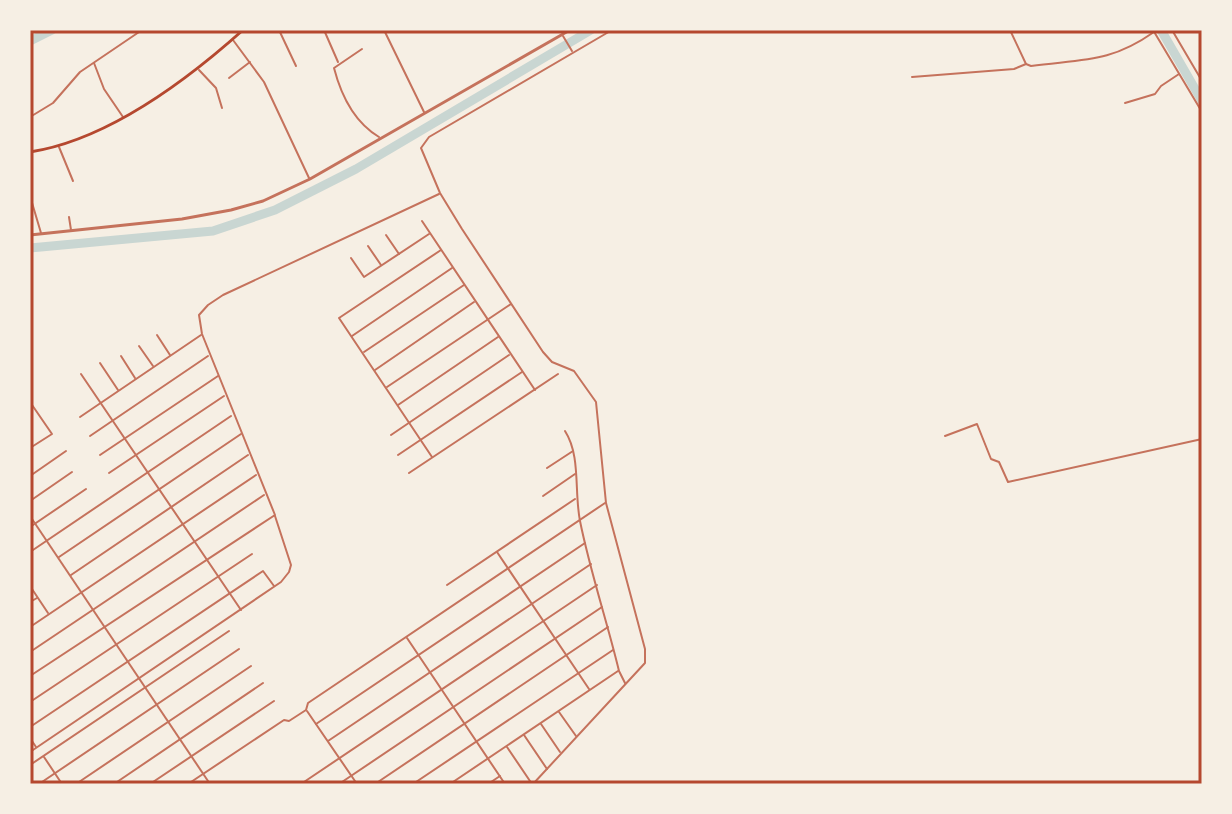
<svg xmlns="http://www.w3.org/2000/svg" width="1232" height="814" viewBox="0 0 1232 814" font-family="Mulish,sans-serif">
<style>
.lines{fill:none;stroke-linecap:round;stroke-linejoin:round}
.river{stroke:#c9d6d2;stroke-width:9}
.minor{stroke:#c5725c;stroke-width:2}
.tertiary{stroke:#c5725c;stroke-width:3}
.secondary{stroke:#b5482f;stroke-width:3}
.neatline{fill:none;stroke:#b5482f;stroke-width:3}
</style>
<rect width="100%" height="100%" fill="#f6efe4"/>
<g class="lines">
<g class="river">
<polyline points="1161,30 1202,101"/>
<polyline points="30,41 52,30"/>
<polyline points="30,248 213,231 275,210 356,169 591,30"/>
</g>
<g class="minor">
<polyline points="279,30 296,66"/>
<polyline points="324,30 338,62"/>
<polyline points="384,30 424,112"/>
<polyline points="1010,30 1026,64"/>
<polyline points="1153,30 1202,112"/>
<polyline points="1172,30 1202,81"/>
<polyline points="563,36 572,51"/>
<polyline points="233,40 264,82 309,178"/>
<path d="M362 49 334 68C341 95 354 122 379 137"/>
<polyline points="94,63 104,89 123,117"/>
<polyline points="199,70 216,88 222,108"/>
<path d="M912 77 1014 69 1026 64 1031 66C1083 59 1110 63 1154 32"/>
<polyline points="229,78 250,62"/>
<polyline points="1125,103 1155,94 1161,86 1179,74"/>
<polyline points="30,117 53,103 80,72 142,30"/>
<polyline points="59,147 73,181"/>
<polyline points="30,196 41,233"/>
<polyline points="69,217 71,230"/>
<polyline points="422,221 535,390"/>
<polyline points="386,235 399,254"/>
<polyline points="368,246 381,265"/>
<polyline points="351,258 364,277 429,234"/>
<polyline points="157,335 170,355"/>
<polyline points="352,336 452,268"/>
<polyline points="139,346 153,366"/>
<polyline points="364,352 464,285"/>
<polyline points="121,356 135,378"/>
<polyline points="100,363 118,390"/>
<polyline points="375,370 474,302"/>
<polyline points="81,374 241,610"/>
<polyline points="387,387 511,304"/>
<polyline points="30,402 52,434 30,448"/>
<polyline points="398,405 498,337"/>
<polyline points="80,417 201,335"/>
<path d="M565 431C581 456 574 491 580 521 590 571 607 621 619 671L625 683"/>
<polyline points="391,435 509,355"/>
<polyline points="90,436 208,356"/>
<polyline points="945,436 977,424 991,459 999,462 1008,482 1202,439"/>
<polyline points="100,455 218,376"/>
<polyline points="398,455 522,372"/>
<polyline points="432,457 339,318 441,250"/>
<polyline points="547,468 573,451"/>
<polyline points="109,473 224,396"/>
<polyline points="409,473 558,374"/>
<polyline points="30,476 66,451"/>
<polyline points="543,496 575,474"/>
<polyline points="30,501 72,472"/>
<polyline points="30,516 210,784"/>
<polyline points="30,527 86,489"/>
<polyline points="30,552 231,416"/>
<polyline points="497,552 589,689"/>
<polyline points="59,557 241,434"/>
<polyline points="71,575 248,455"/>
<polyline points="447,585 575,499"/>
<polyline points="30,586 48,613"/>
<polyline points="30,602 37,598"/>
<polyline points="30,627 256,475"/>
<polyline points="407,638 505,784"/>
<polyline points="30,652 264,495"/>
<polyline points="30,676 275,515 202,334 199,315 208,305 223,295 439,194"/>
<polyline points="30,702 252,554"/>
<polyline points="307,711 357,784"/>
<polyline points="559,712 576,736"/>
<polyline points="316,724 585,543"/>
<polyline points="541,724 560,752"/>
<polyline points="30,727 263,571 274,586"/>
<polyline points="524,735 547,769"/>
<polyline points="30,738 36,747"/>
<polyline points="328,741 591,564"/>
<polyline points="507,747 532,784"/>
<polyline points="30,752 281,582 289,572 291,565 275,516"/>
<polyline points="44,757 62,784"/>
<polyline points="30,765 229,631"/>
<polyline points="39,784 239,649"/>
<polyline points="76,784 251,666"/>
<polyline points="114,784 263,683"/>
<polyline points="150,784 274,701"/>
<polyline points="188,784 284,720 289,721 306,710 308,703 605,503"/>
<polyline points="301,784 597,585"/>
<polyline points="339,784 602,607"/>
<polyline points="375,784 608,627"/>
<polyline points="413,784 613,650"/>
<polyline points="450,784 618,671"/>
<polyline points="488,784 500,776"/>
<polyline points="533,784 645,663 645,649 606,503 596,402 574,371 552,362 543,352 462,229 440,193 421,148 429,137 612,30"/>
</g>
<polyline class="tertiary" points="30,235 182,219 231,210 263,201 310,179 570,30"/>
<path class="secondary" d="M30 152C107 140 186 81 243 30"/>
</g>
<rect width="1232" height="814" fill="none" stroke="#f6efe4" stroke-width="64"/>
<rect x="32" y="32" width="1168" height="750" class="neatline"/>
</svg>
